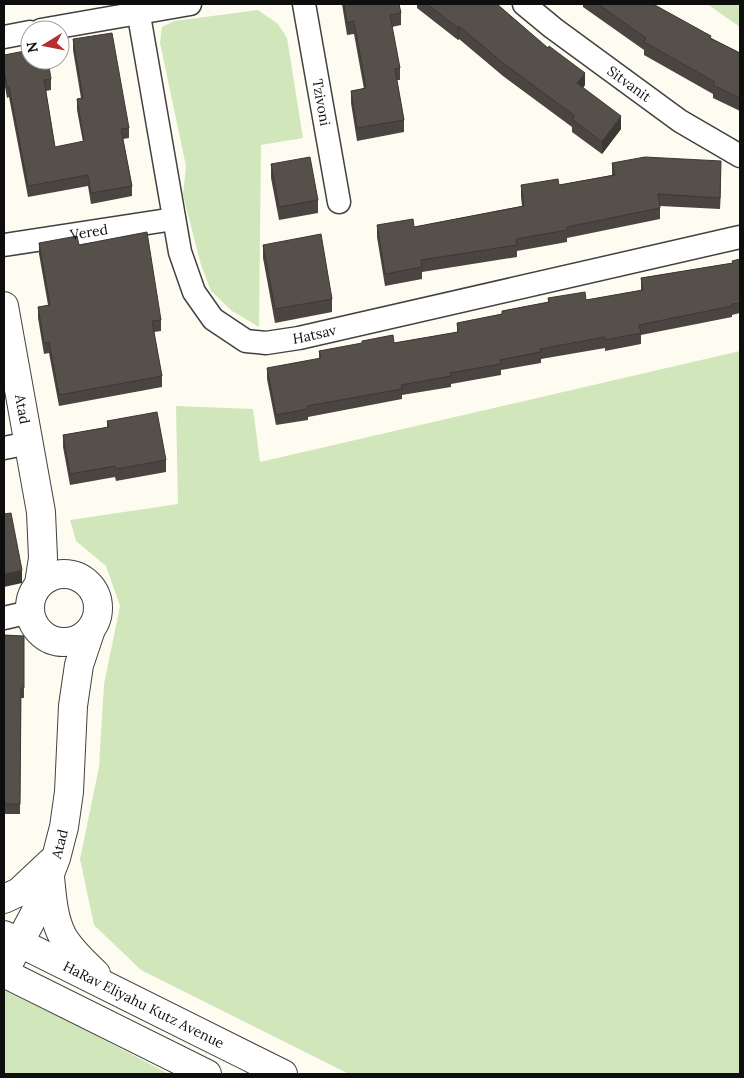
<svg xmlns="http://www.w3.org/2000/svg" width="744" height="1078" viewBox="0 0 744 1078" font-family="Lora,serif">
<style>
.green{fill:#d1e7bb}
.lines{fill:none;stroke-linecap:round;stroke-linejoin:round}
.minor-casing{stroke:#414141;stroke-width:25}
.tertiary-casing{stroke:#414141;stroke-width:30}
.minor{stroke:#fff;stroke-width:22}
.tertiary{stroke:#fff;stroke-width:28}
.wall{fill:#4a4540}
.shaded-wall{fill:#3c3834}
.building{fill:#56504b;stroke:#3c3834}
.labels{text-anchor:middle;dominant-baseline:central;stroke-width:5;stroke-linejoin:round;paint-order:stroke}
.street-label{font-size:14px;fill:#0e0e0e;stroke:#fff}
</style>
<rect width="100%" height="100%" fill="#fefcf0"/>
<g class="green">
<polygon points="707,4 740,4 740,27"/>
<polygon points="258,10 278,24 287,38 303,138 261,145 259,327 232,311 211,291 201,265 183,195 186,166 160,43 162,27 174,21"/>
<polygon points="740,351 740,1074 349,1074 141,970 94,925 80,859 99,767 104,684 120,606 106,566 76,541 70,520 178,504 176,406 253,409 260,462"/>
<polygon points="4,987 169,1074 4,1074"/>
</g>
<g class="lines">
<defs>
<g id="minor">
<path id="s1" d="M137 4 180 252 194 292 213 319 246 341 266 343 299 338 740 237"/>
<path id="s2" d="M304 4 339 202"/>
<path id="s3" d="M524 4 553 28 680 121 740 156"/>
<polyline points="41,30 190,4"/>
<polyline points="4,37 30,32"/>
<path id="s4" d="M4 245 174 219"/>
<polyline points="4,448 29,443"/>
<polyline points="4,618 30,612"/>
</g>
<g id="tertiary">
<path id="s5" d="M4 306 41 512 43 558 39 584"/>
<circle cx="64" cy="608" r="34"/>
<path d="M50 877C52 896 53 917 62 935 70 950 84 962 96 974"/>
<polyline points="4,899 19,892 51,862"/>
<path id="s6" d="M4 935 283 1074"/>
<path id="s7" d="M4 972 35 913 56 858 64 827 69 792 73 706 79 665 91 629"/>
<polyline points="4,973 207,1074"/>
</g>
</defs>
<use href="#minor" class="minor-casing"/>
<use href="#tertiary" class="tertiary-casing"/>
<use href="#minor" class="minor"/>
<use href="#tertiary" class="tertiary"/>
</g>
<g class="wall">
<polygon points="342,4 399,4 401,13 401,25 392,27 400,68 400,80 397,80 404,120 404,132 357,141 351,103 351,91 364,89 354,34 347,35"/>
<polygon points="417,4 497,4 585,85 583,88 621,129 602,154 572,132 572,127 503,76 459,39 458,40 417,8"/>
<polygon points="583,4 653,4 711,38 740,53 740,111 713,98 713,94 644,55 644,50 583,7"/>
<polygon points="73,39 129,128 129,138 123,139 132,186 132,196 91,204 88,186 28,197 9,97 7,98 4,81 4,55 51,79 51,90 46,91 55,147 83,142 77,110 77,99 81,98 73,50"/>
<polygon points="612,163 721,173 720,209 660,206 660,219 567,238 567,242 517,251 517,257 422,272 422,279 385,286 377,237 377,225 414,227 522,206 521,197 521,185 559,185 612,175"/>
<polygon points="271,164 318,200 318,213 279,220 271,178"/>
<polygon points="39,243 79,245 161,320 161,331 154,332 162,376 162,387 59,406 49,353 44,354 38,318 38,307 48,305 39,254"/>
<polygon points="263,245 332,299 332,312 275,323 263,258"/>
<polygon points="740,259 740,313 732,315 732,317 641,335 641,344 605,351 605,348 541,359 541,363 501,370 501,375 451,384 451,387 402,395 402,399 308,417 308,420 276,425 267,379 267,368 319,359 319,351 362,344 362,341 394,343 457,332 457,323 502,314 502,311 548,302 548,298 586,300 641,290 641,278 732,263"/>
<polygon points="107,421 166,460 166,472 116,481 115,477 70,485 63,447 63,435 107,427"/>
<polygon points="4,635 24,636 24,698 21,698 20,814 4,814"/>
</g>
<g class="shaded-wall">
<polygon points="459,26 459,39 458,40 458,28"/>
<polygon points="585,73 585,85 577,96 577,83"/>
<polygon points="621,116 621,129 602,154 602,142"/>
<polygon points="721,161 721,173 720,209 720,198"/>
<polygon points="22,570 22,583 4,587 4,574"/>
</g>
<g class="building">
<polygon points="344,4 399,4 401,13 390,15 400,68 395,69 404,120 357,128 351,91 366,88 354,21 347,23"/>
<polygon points="427,4 497,4 548,48 549,46 585,73 577,83 621,116 602,142 572,119 575,116 503,63 459,26 458,28"/>
<polygon points="598,4 653,4 711,36 710,38 740,53 740,98 713,85 715,82 644,42 646,38"/>
<polygon points="112,33 129,128 121,129 132,186 91,193 88,175 28,186 9,87 7,87 4,70 4,55 30,50 30,60 48,60 51,79 44,80 55,147 84,141 77,99 83,98 73,39"/>
<polygon points="310,157 318,200 279,207 271,164"/>
<polygon points="645,157 721,161 720,198 658,194 660,208 567,227 567,230 516,239 517,245 421,260 422,267 385,274 377,225 413,219 414,227 524,206 521,185 558,179 559,185 615,175 612,163"/>
<polygon points="147,232 161,320 152,321 162,376 59,395 49,342 44,343 38,307 50,305 39,243 77,236 79,245"/>
<polygon points="321,234 332,299 275,309 263,245"/>
<polygon points="740,259 740,303 732,304 732,306 639,325 641,333 605,340 605,337 540,349 541,352 500,360 501,364 450,373 451,376 401,385 402,389 307,406 308,409 276,415 267,368 321,358 319,351 362,343 362,341 393,335 394,343 458,332 457,323 502,314 502,311 549,302 548,298 585,292 586,300 643,290 641,278 733,263 732,261"/>
<polygon points="157,412 166,460 116,469 115,466 70,474 63,435 109,427 107,421"/>
<polygon points="11,513 22,570 4,574 4,514"/>
<polygon points="4,635 24,636 24,688 21,688 20,804 4,804"/>
</g>
<g class="labels">
<g class="street-label">
<text stroke="none"><textPath href="#s3" startOffset="132">Sitvanit</textPath></text>
<text stroke="none"><textPath href="#s2" startOffset="100">Tzivoni</textPath></text>
<text stroke="none"><textPath href="#s4" startOffset="86">Vered</textPath></text>
<text stroke="none"><textPath href="#s1" startOffset="436">Hatsav</textPath></text>
<text stroke="none"><textPath href="#s5" startOffset="105">Atad</textPath></text>
<text stroke="none"><textPath href="#s7" startOffset="140">Atad</textPath></text>
<text stroke="none"><textPath href="#s6" startOffset="156">HaRav Eliyahu Kutz Avenue</textPath></text>
</g>
</g>
<rect width="744" height="1078" fill="none" stroke="#0e0e0e" stroke-width="10"/>
<g transform="translate(45 45) rotate(260)"><circle r="24" fill="#ffffff" stroke="#9f9f9f"/>
<path d="M0-4L9 19L0 12L-9 19Z" fill="#b62e30"/>
<text y="-8" font-size="14" font-weight="bold" text-anchor="middle" fill="#0e0e0e">N</text>
</g>
</svg>
